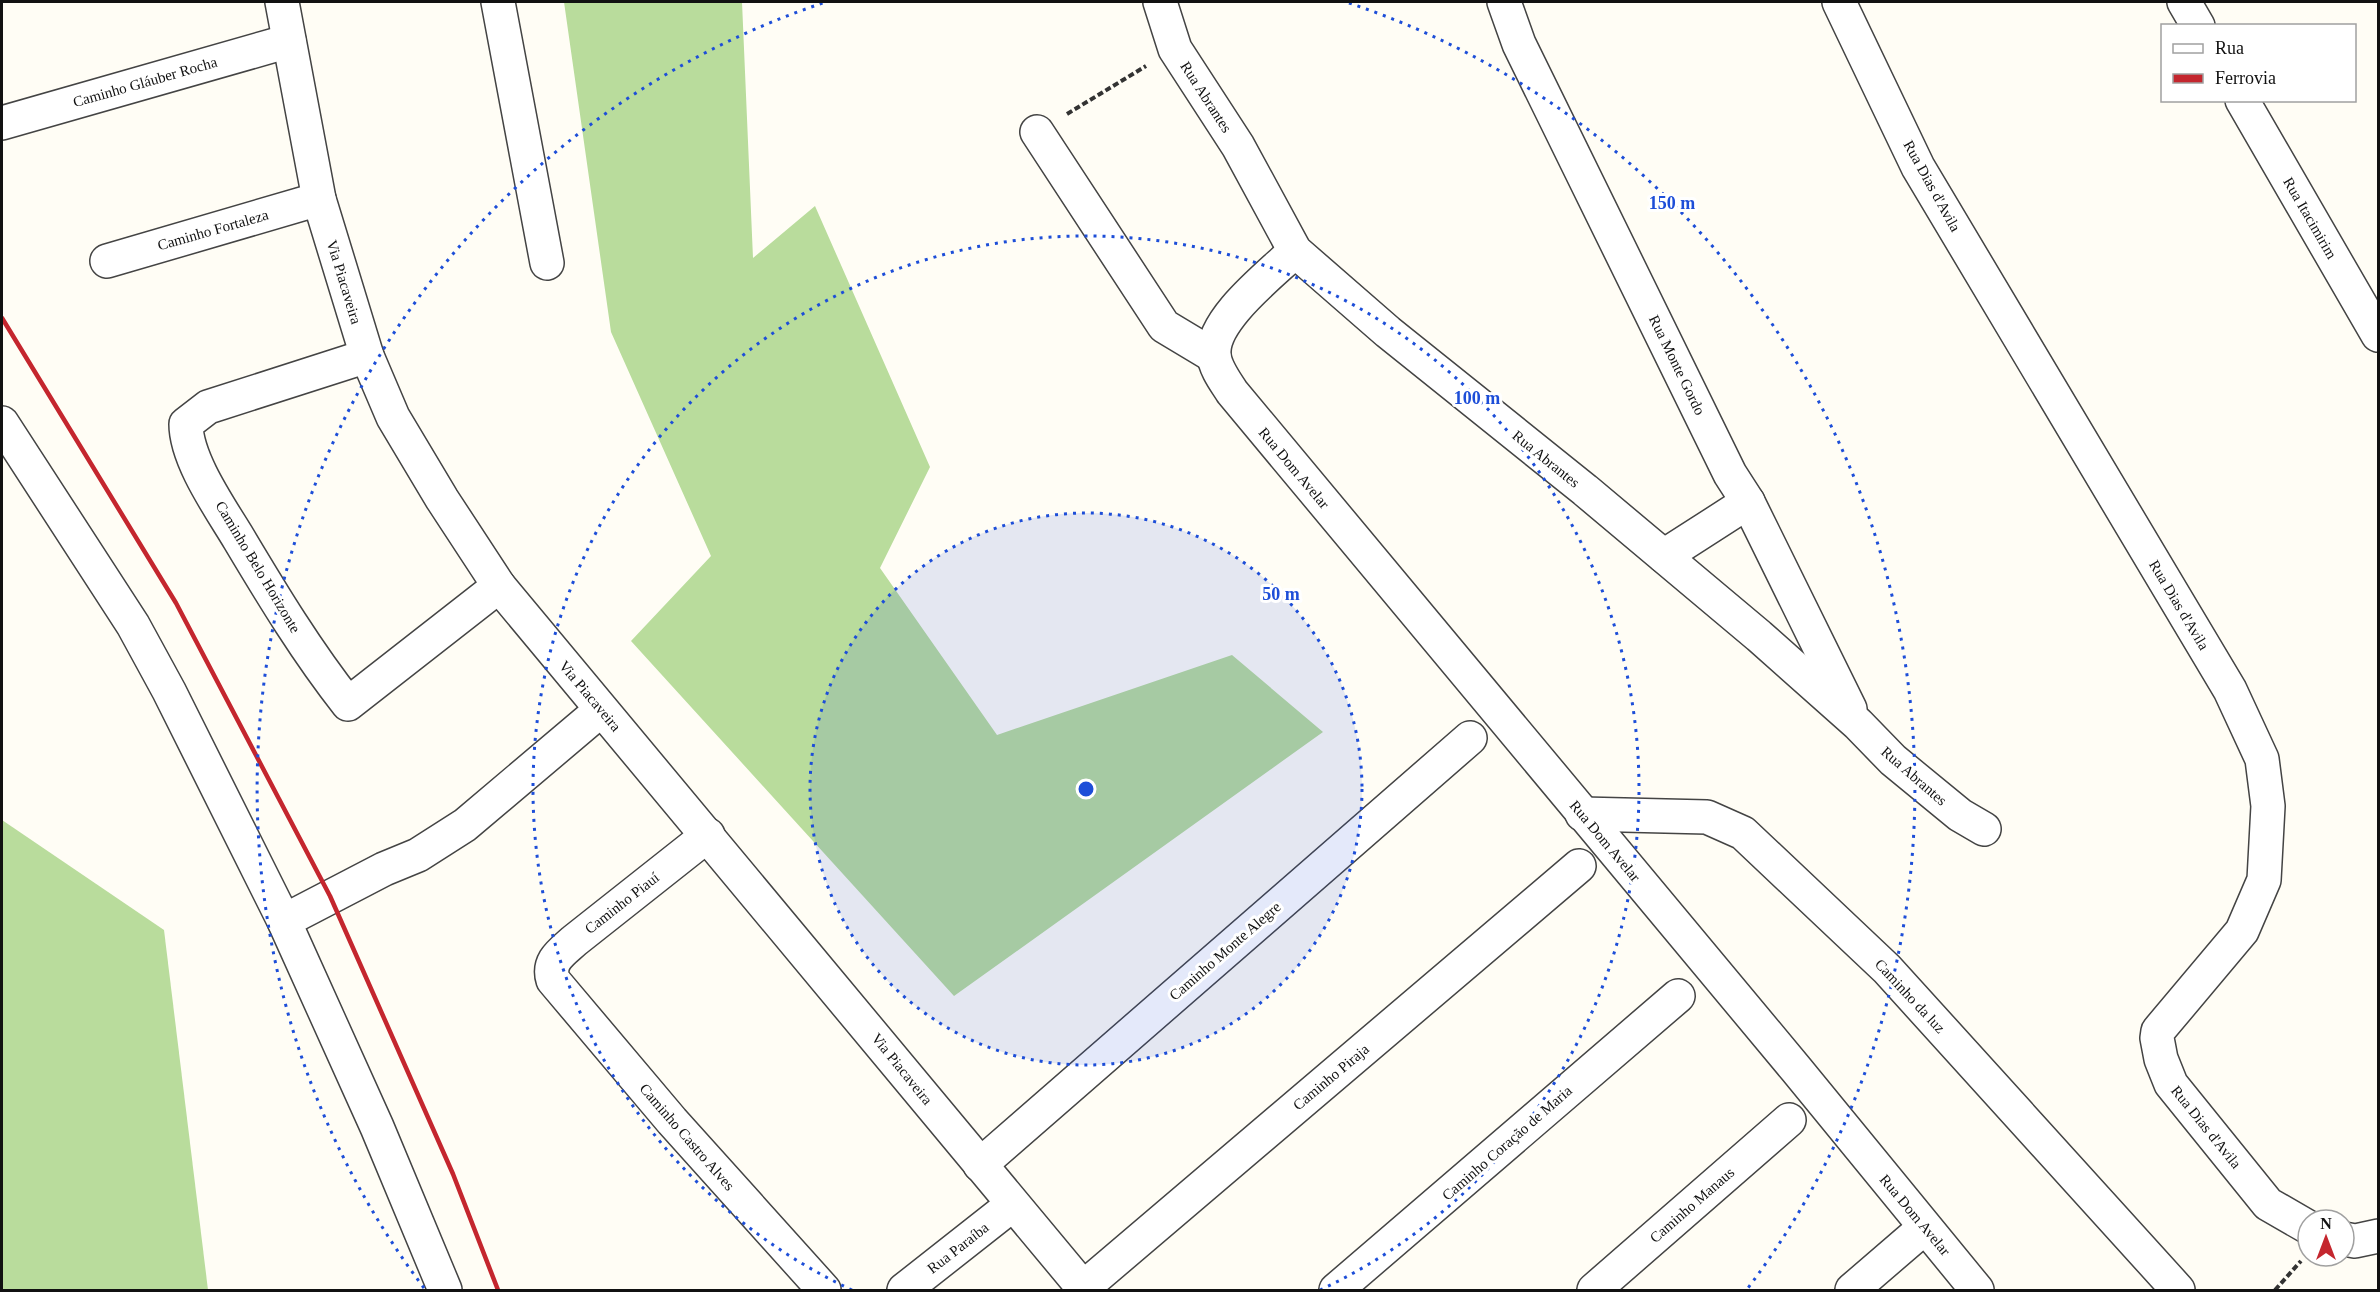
<svg xmlns="http://www.w3.org/2000/svg" width="2380" height="1292" viewBox="0 0 2380 1292" font-family="'Times New Roman',serif">
<style>
.forest{fill:#b9dc9c}
.lines{fill:none;stroke-linecap:round;stroke-linejoin:round}
.minor-casing{stroke:#444;stroke-width:36}
.tertiary-casing{stroke:#444;stroke-width:36}
.path{stroke:#333;stroke-width:4;stroke-dasharray:6 3;stroke-linecap:butt}
.minor{stroke:#fff;stroke-width:33}
.tertiary{stroke:#fff;stroke-width:33}
.rail{stroke:#c4262e;stroke-width:4.5}
.ring{fill:none;stroke:#1d4ed8;stroke-width:3;stroke-dasharray:3 6}
.labels{text-anchor:middle;dominant-baseline:central;stroke-width:6;stroke-linejoin:round;paint-order:stroke}
.street-label{font-size:15px;fill:#111;stroke:#fff}
.centre{fill:#1d4ed8;stroke:#fff;stroke-width:3}
.ring-label{font-size:18px;text-anchor:middle;font-weight:bold;fill:#1d4ed8;stroke:#fff;stroke-width:6;stroke-linejoin:round;paint-order:stroke}
</style>
<rect width="100%" height="100%" fill="#fffdf5"/>
<g class="forest">
<polygon points="564,2 742,2 753,258 815,206 930,467 880,568 997,735 1232,655 1323,732 954,996 631,641 711,556 611,332"/>
<polygon points="2,820 164,930 208,1290 2,1290"/>
</g>
<g class="lines">
<defs>
<g id="minor">
<polyline points="498,2 547,263"/>
<polyline points="1160,2 1175,49 1238,146 1295,251 1388,332 1585,490 1759,636 1858,724 1893,760 1960,815 1984,829"/>
<polyline points="1504,2 1519,44 1730,474 1748,502 1850,709"/>
<polyline points="1839,2 1918,167 2230,690 2262,759 2268,806 2264,880 2242,931 2158,1031 2157,1038 2161,1059 2171,1084 2268,1204 2308,1227"/>
<polyline points="2184,2 2198,26"/>
<polyline points="2242,100 2378,335"/>
<polyline points="2,123 289,41"/>
<polyline points="1037,132 1164,326 1214,356"/>
<path d="M1295 251C1270 275 1211 320 1214 355 1215 368 1225 381 1232 392L1796 1069 1977 1290"/>
<polyline points="107,261 319,199"/>
<path d="M367 356 208 407 186 424C186 460 221 509 239 539 273 596 307 652 348 704L499 586"/>
<polyline points="2,423 133,625 169,691 284,921 377,1127 445,1290"/>
<polyline points="1664,556 1748,502"/>
<polyline points="1582,814 1707,817 1743,833 1887,969 2178,1290"/>
<path d="M708 835 574 941C562 952 547 961 553 980L672 1121 824 1290"/>
<polyline points="284,921 384,869 418,855 465,825 601,710"/>
<polyline points="980,1165 1470,738"/>
<polyline points="2344,1239 2355,1241 2378,1236"/>
<polyline points="1083,1288 1579,866"/>
<polyline points="904,1290 1012,1205"/>
<polyline points="1336,1290 1678,996"/>
<polyline points="1594,1290 1789,1120"/>
<polyline points="1852,1290 1924,1228"/>
</g>
<polyline id="tertiary" points="282,2 319,199 367,356 393,417 442,499 499,586 1085,1290"/>
</defs>
<use href="#minor" class="minor-casing"/>
<use href="#tertiary" class="tertiary-casing"/>
<g class="path">
<polyline points="1067,114 1146,66"/>
<polyline points="2275,1290 2301,1261"/>
</g>
<use href="#minor" class="minor"/>
<use href="#tertiary" class="tertiary"/>
<polyline class="rail" points="2,318 176,603 330,896 453,1174 498,1290"/>
</g>
<circle cx="1086" cy="789" r="276" fill="#1d4ed8" fill-opacity=".12"/>
<g class="ring">
<circle cx="1086" cy="789" r="276"/>
<path d="M852 1290A553 553 0 1 1 1320 1290"/>
<path d="M424 1288A829 829 0 0 1 823 3M1349 3A829 829 0 0 1 1748 1288"/>
</g>
<g class="labels">
<g class="street-label">
<text transform="translate(145 82) rotate(-16)">Caminho Gláuber Rocha</text>
<text transform="translate(1206 97) rotate(57)">Rua Abrantes</text>
<text transform="translate(1932 186) rotate(61)">Rua Dias d'Avila</text>
<text transform="translate(2310 218) rotate(60)">Rua Itacimirim</text>
<text transform="translate(213 230) rotate(-16)">Caminho Fortaleza</text>
<text transform="translate(344 282) rotate(73)">Via Piacaveira</text>
<text transform="translate(1677 365) rotate(64)">Rua Monte Gordo</text>
<text transform="translate(1546 459) rotate(39)">Rua Abrantes</text>
<text transform="translate(1294 468) rotate(50)">Rua Dom Avelar</text>
<text transform="translate(258 567) rotate(59)">Caminho Belo Horizonte</text>
<text transform="translate(2179 605) rotate(59)">Rua Dias d'Avila</text>
<text transform="translate(590 696) rotate(50)">Via Piacaveira</text>
<text transform="translate(1914 776) rotate(41)">Rua Abrantes</text>
<text transform="translate(1605 841) rotate(50)">Rua Dom Avelar</text>
<text transform="translate(622 903) rotate(-38)">Caminho Piauí</text>
<text transform="translate(1225 951) rotate(-41)">Caminho Monte Alegre</text>
<text transform="translate(1910 996) rotate(47)">Caminho da luz</text>
<text transform="translate(902 1069) rotate(51)">Via Piacaveira</text>
<text transform="translate(1331 1077) rotate(-40)">Caminho Piraja</text>
<text transform="translate(2206 1127) rotate(51)">Rua Dias d'Avila</text>
<text transform="translate(687 1137) rotate(49)">Caminho Castro Alves</text>
<text transform="translate(1507 1143) rotate(-41)">Caminho Coração de Maria</text>
<text transform="translate(1692 1205) rotate(-41)">Caminho Manaus</text>
<text transform="translate(1915 1215) rotate(50)">Rua Dom Avelar</text>
<text transform="translate(958 1248) rotate(-38)">Rua Paraíba</text>
</g>
</g>
<circle cx="1086" cy="789" r="9" class="centre"/>
<g class="ring-label">
<text x="1672" y="209">150 m</text>
<text x="1477" y="404">100 m</text>
<text x="1281" y="600">50 m</text>
</g>
<rect width="2380" height="1292" fill="none" stroke="#111111" stroke-width="6"/>
<rect x="2161" y="24" width="195" height="78" fill="#ffffff" stroke="#a0a0a0" stroke-width="1.5"/>
<rect x="2173" y="44" width="30" height="9" fill="#ffffff" stroke="#a0a0a0" stroke-width="1.5"/>
<text x="2215" y="54" font-size="18" fill="#111111">Rua</text>
<rect x="2173" y="74" width="30" height="9" fill="#c4262e" stroke="#a0a0a0" stroke-width="1.5"/>
<text x="2215" y="84" font-size="18" fill="#111111">Ferrovia</text>
<g transform="translate(2326 1238)"><circle r="28" fill="#ffffff" stroke="#a0a0a0" stroke-width="1.5"/>
<path d="M0-4.5L10 22L0 15L-10 22Z" fill="#c4262e"/>
<text y="-9" font-size="16" font-weight="bold" text-anchor="middle" fill="#111111">N</text>
</g>
</svg>
